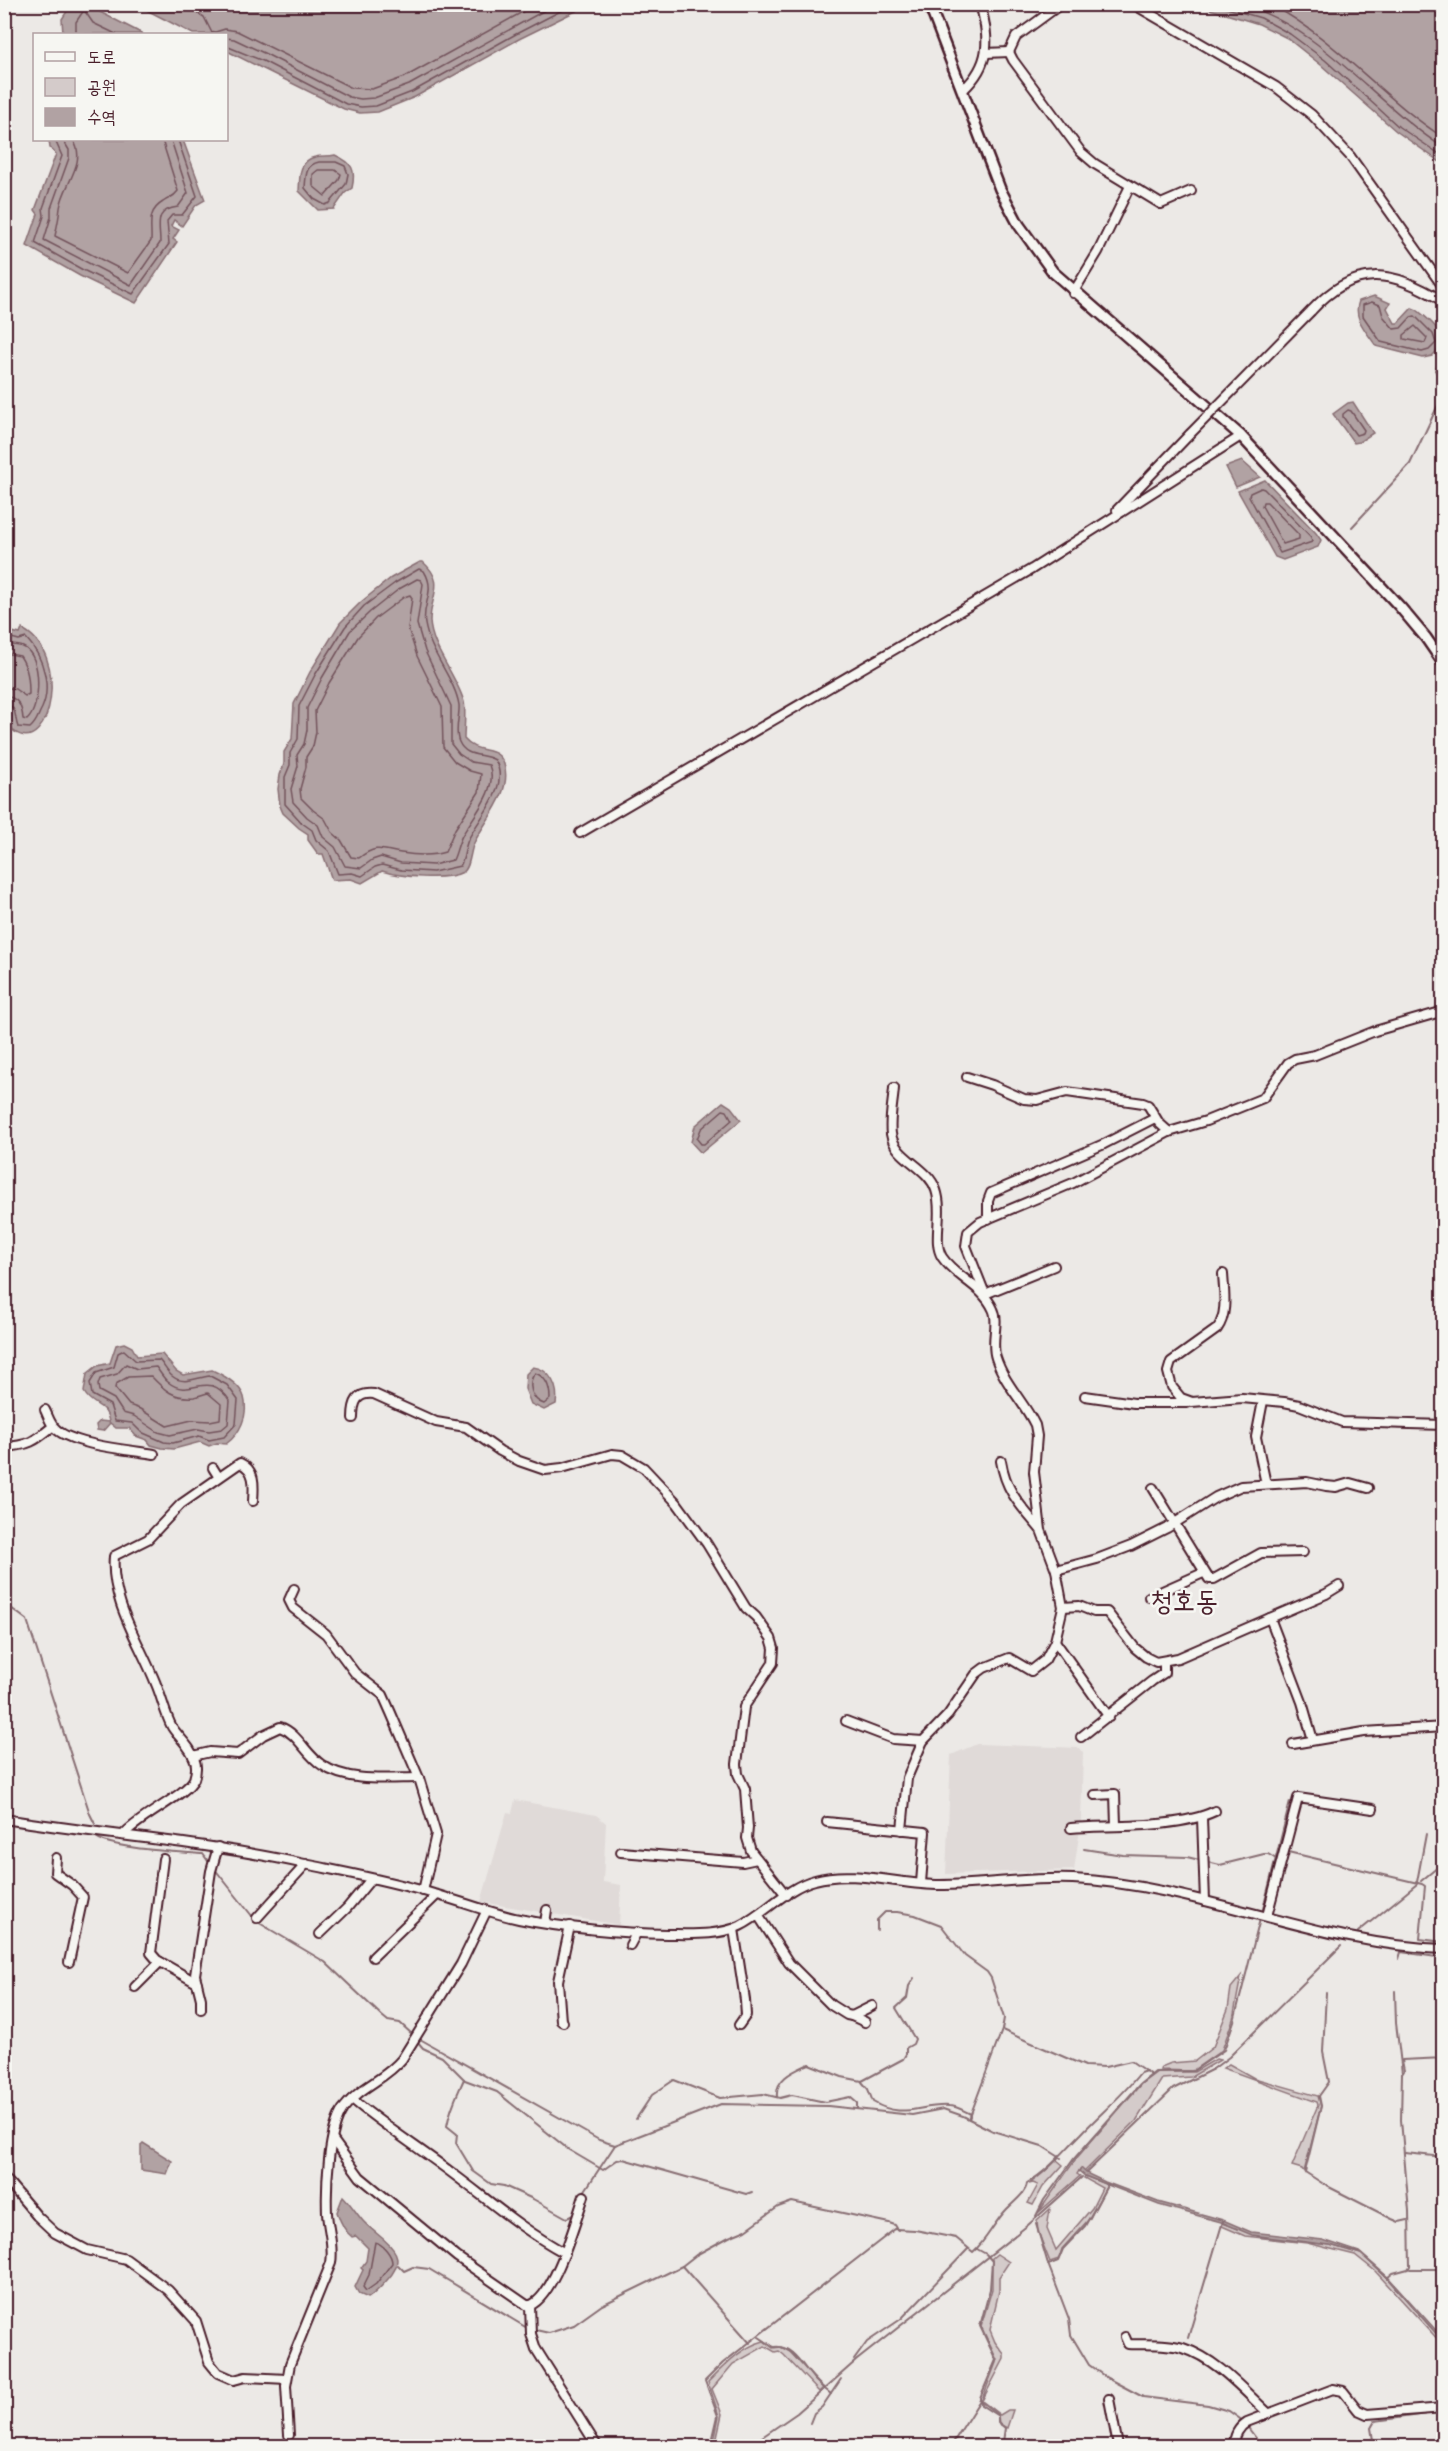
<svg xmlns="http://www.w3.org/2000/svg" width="1448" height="2451" viewBox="0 0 1448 2451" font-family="Caveat,'Poor Story',sans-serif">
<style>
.built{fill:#e0dad8}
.green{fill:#d4cbca;stroke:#8f757a;stroke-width:1.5}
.water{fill:#b1a2a3;stroke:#886e73;stroke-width:1.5}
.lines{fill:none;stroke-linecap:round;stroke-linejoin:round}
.shore{stroke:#73535b;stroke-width:1.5}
.stream{stroke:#886e73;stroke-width:2}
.minor-casing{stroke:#4a1f2b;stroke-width:12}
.major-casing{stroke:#4a1f2b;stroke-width:14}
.minor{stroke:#f6f6f2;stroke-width:8}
.major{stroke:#f6f6f2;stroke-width:9}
.minor-bridge-casing{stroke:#4a1f2b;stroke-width:12;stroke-linecap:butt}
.minor-bridge{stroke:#f6f6f2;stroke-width:8}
.labels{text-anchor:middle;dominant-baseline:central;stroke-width:5;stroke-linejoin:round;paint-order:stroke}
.quarter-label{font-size:28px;fill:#4a1f2b;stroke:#f6f6f2}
</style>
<rect width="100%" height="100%" fill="#ece9e6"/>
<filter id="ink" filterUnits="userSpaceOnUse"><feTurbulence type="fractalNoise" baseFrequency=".0167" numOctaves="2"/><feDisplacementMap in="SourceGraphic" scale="12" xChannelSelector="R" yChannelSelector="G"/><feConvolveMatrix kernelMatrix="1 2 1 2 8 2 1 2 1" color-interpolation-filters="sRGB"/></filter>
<g filter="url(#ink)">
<g class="built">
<polygon points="977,1744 1080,1748 1083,1752 1081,1822 1074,1870 946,1874 951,1755"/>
<polygon points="515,1800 596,1815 606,1823 603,1882 621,1885 619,1925 481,1902 507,1812 512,1813"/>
</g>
<g class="green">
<polygon points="1241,1976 1233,2019 1222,2050 1192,2071 1160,2070 1161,2067 1171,2063 1195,2061 1213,2047 1228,2009 1231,1988"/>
<polygon points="1216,2059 1220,2060 1191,2077 1162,2079 1136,2121 1084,2172 1080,2169 1077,2174 1080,2176 1038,2213 1075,2160 1141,2084 1157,2072 1194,2072"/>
<polygon points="1229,2064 1254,2078 1318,2096 1321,2106 1304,2172 1302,2169 1292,2166 1318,2105 1317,2102 1223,2068"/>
<path d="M1057 2160 1063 2165 1043 2187 1033 2205 1028 2203 1038 2185 1033 2183 1029 2184C1039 2177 1048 2169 1057 2160Z"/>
<polygon points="1085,2176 1107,2185 1090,2218 1062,2249 1059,2259 1050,2262 1038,2232 1037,2221 1050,2209 1047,2229 1056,2250 1092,2208 1102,2188 1084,2178"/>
<polygon points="1223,2223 1258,2236 1330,2245 1361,2254 1386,2277 1443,2341 1443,2345 1375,2271 1355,2255 1307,2243 1245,2236 1222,2226"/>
<polygon points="997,2254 1009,2262 999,2277 999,2291 990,2330 995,2342 1004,2354 1004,2359 982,2401 1000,2415 1008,2410 1013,2410 1007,2428 999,2424 998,2415 981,2402 997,2360 981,2326 992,2289 992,2258"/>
<path d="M764 2341 773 2348 781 2347 790 2352 823 2388 819 2392 784 2355 779 2351 775 2352 765 2346 733 2364 712 2389 722 2414 715 2446H713L719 2416 708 2382C724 2366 741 2347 764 2341Z"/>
</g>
<g class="water">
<polygon points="71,5 101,5 100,12 143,34 63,34 62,19"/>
<polygon points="137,5 588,5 519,39 415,97 378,112 360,113 344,109 227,51 226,34 193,34"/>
<polygon points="1196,5 1443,5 1443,164 1396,131 1321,65 1287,38 1259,24"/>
<polygon points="49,140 183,140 205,200 196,205 182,226 174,220 171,226 179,230 173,239 177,242 136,303 80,276 27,246 38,214 35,210 56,154 50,148"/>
<path d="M335 155C353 163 356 170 352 188L345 193 334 209 318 210 299 191C300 177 298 161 315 157 322 155 328 157 335 155Z"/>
<path d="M1374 296 1390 303 1387 308 1395 323H1398L1412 308 1417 310C1428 319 1444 330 1441 347L1432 356 1423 358 1376 346C1367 332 1352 318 1359 301Z"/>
<polygon points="1353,402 1373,433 1359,442 1354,443 1333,414 1348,403"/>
<polygon points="1242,461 1260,477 1236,487 1226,467"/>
<polygon points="1265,480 1316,533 1321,540 1318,547 1283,560 1275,557 1238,491"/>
<path d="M420 562H423C447 583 430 596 430 621 431 648 457 676 464 702 466 710 464 730 464 739 478 756 497 744 504 764 513 792 485 820 474 843 470 851 470 869 463 872 447 881 400 877 382 871L362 883 351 879 332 880 323 854H318L308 840V834L299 828 283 813 280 806 278 789 280 775 284 764V752L292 739 294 704 310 672 340 623 361 602 391 578Z"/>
<path d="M22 629C71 653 51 756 15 732 7 727 12 714 4 708L5 630 20 634Z"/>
<polygon points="723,1102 731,1107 741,1120 701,1153 691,1142 695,1126"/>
<path d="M124 1343 132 1347 137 1356 162 1354 176 1371 183 1375 212 1370C223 1375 240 1384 244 1397 249 1415 240 1434 226 1444L217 1443 209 1446 200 1442 174 1449 162 1448 151 1445 147 1440 136 1436 129 1428H116L110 1423 103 1431 97 1430 96 1425 100 1421 109 1422C106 1402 93 1408 84 1392L87 1374 97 1366 110 1363 116 1345Z"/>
<path d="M533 1367C551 1369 559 1388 556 1404L544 1410 531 1404 525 1389 526 1374Z"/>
<polygon points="143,2143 172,2161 167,2174 141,2170 141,2145"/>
<polygon points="1081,2168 1086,2173 1105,2182 1158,2202 1223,2220 1251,2232 1323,2240 1359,2252 1389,2278 1443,2338 1443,2341 1386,2277 1361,2254 1330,2245 1252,2235 1221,2222 1159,2205 1085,2176 1079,2171"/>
<path d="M343 2196C351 2204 356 2213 363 2221 380 2240 413 2251 388 2279 382 2286 376 2293 368 2298L359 2294 355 2287 363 2270 361 2268 366 2261 368 2248 356 2236 352 2237C344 2231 340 2221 337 2212Z"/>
</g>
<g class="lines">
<g class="shore">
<polyline points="183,4 204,17 212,33 225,29 237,31 352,88 372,89 405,77 537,4"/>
<polyline points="1213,4 1261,18 1290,34 1325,60 1399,127 1444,157"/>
<path d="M1240 4C1323 28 1374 103 1444 148"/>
<path d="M1270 4C1336 39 1382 98 1444 138"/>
<polyline points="76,34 76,22 84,10 93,23 116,34"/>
<polyline points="226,38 234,39 266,54 349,97 361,99 374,98 409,85 556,4"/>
<polyline points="226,46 263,61 346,104 361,107 376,106 412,92 516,34 574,4"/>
<polyline points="55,140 62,156 43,208 44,216 35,243 83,270 133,294 169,244 167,221 172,215 182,215 197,196 178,140"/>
<path d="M63 140 69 150V158L51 208V217L44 240 131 285 160 243C160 225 153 210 178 207L188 193 171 140"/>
<path d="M73 140C88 162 63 185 60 208 59 218 57 227 55 236L128 273 151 241C152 226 146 212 163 202 170 197 173 198 178 191L162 140"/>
<path d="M319 162H336L345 166 348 174 346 184 330 203 325 205 314 199 305 188C306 176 305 165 319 162Z"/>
<polygon points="318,170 335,170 341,174 339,180 325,196 313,186 313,174"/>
<polygon points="1372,302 1380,305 1383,316 1394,329 1401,328 1411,317 1415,316 1433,334 1436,343 1429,350 1422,352 1381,342 1363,316 1363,305"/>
<polygon points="1415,326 1427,338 1425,343 1404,339 1404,335"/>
<polygon points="1348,410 1351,411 1364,430 1363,433 1356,435 1343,417 1343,414"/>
<polygon points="1261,488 1264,489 1311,537 1312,542 1280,553 1249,496 1250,493"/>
<polygon points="1263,502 1267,502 1299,535 1299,539 1283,544 1262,506"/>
<path d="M419 569 424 571C437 592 421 604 425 624 430 654 455 679 459 705 460 716 454 731 459 742 466 758 483 753 495 760 511 787 479 817 468 840 464 849 465 859 460 866L433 872 401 870 382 865 375 867 362 876 352 873 338 874 329 851 316 840 312 830 302 823 285 804V777L290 765V753L298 739 299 706 315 675 345 627 364 606 395 583Z"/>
<path d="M417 579 421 580 423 584 417 624 425 651 451 706V744L459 754 471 762 489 765C499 788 474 815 463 834 458 842 457 852 453 860L433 865 401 863 381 857 372 860 361 868 345 866 335 847 323 837 318 825 307 817 293 802 291 789 298 766 297 755 304 744 307 730V708L322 678 350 631 370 612 399 589Z"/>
<path d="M410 595 412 598 408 628 417 656 442 707 443 747 455 762 470 771 481 774 479 792 455 829 445 852C433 856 414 855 401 853 382 850 377 844 359 858L351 857 341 840 332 832 325 819 313 810 301 798 300 789 306 767V757L313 746 316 732 315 711 329 683 358 637 376 618 404 597Z"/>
<path d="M4 636 19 640 26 638C44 657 53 689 40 712 37 719 36 723 30 728L18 727C14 718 18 705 4 704"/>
<path d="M4 644C10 645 18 645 23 647 43 655 41 708 27 720L23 719C22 706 18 697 4 696"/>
<path d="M4 653 20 656C28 668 29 680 29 694L25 696 15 689 4 687"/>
<polygon points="723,1110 727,1111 732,1120 704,1144 701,1144 697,1139 701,1129"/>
<path d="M124 1350 136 1361 159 1360C164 1365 167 1372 172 1376 184 1386 197 1377 210 1376L227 1385 238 1400 236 1424 224 1437 209 1440 199 1436 173 1443 164 1442 141 1432 132 1423 115 1421 110 1405 92 1395 90 1383 96 1373 114 1367 118 1353Z"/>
<path d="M126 1364 137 1369 156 1367C160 1372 163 1378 168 1382 192 1401 207 1367 230 1401L228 1424 222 1429 209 1431 198 1429 170 1435 158 1432 134 1416 123 1413 114 1399 99 1391 98 1385 100 1379 117 1374Z"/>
<path d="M535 1373C547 1377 550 1388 550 1399L544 1404C531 1400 527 1383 535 1373Z"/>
<path d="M151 1376C164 1390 174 1399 194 1397 199 1396 203 1394 208 1393L221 1404 220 1419 210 1421 192 1420 167 1426 140 1409 129 1405 115 1388 116 1384 128 1377Z"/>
<path d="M375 2242C383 2244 392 2255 392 2263L376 2284 366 2291 363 2287 369 2275Z"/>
</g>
<g class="stream">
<polyline points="1444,355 1435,370 1444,385"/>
<polyline points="1352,527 1410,464 1439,403 1444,398"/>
<polyline points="4,1601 7,1605 27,1620 90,1814 95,1824"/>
<path d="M95 1836C108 1849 182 1852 203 1854L210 1864"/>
<polyline points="1084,1849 1123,1855 1187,1857 1220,1865 1264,1854 1268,1854 1276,1859"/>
<polyline points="1288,1852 1422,1884 1425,1886 1420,1939 1444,1942"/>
<polyline points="214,1868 256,1921 325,1962 382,2016 388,2021 400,2023 413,2035"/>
<polyline points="1421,1881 1444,1862"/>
<polyline points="1417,1882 1426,1834"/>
<polyline points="1263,1909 1290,1802"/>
<polyline points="877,1930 877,1920 885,1912 897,1912 915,1915 941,1925 965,1956 987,1972 991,1978 1004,2018 1002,2030 969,2119"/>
<polyline points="1358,1932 1417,1884"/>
<polyline points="1399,1959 1401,1952 1444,1958"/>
<polyline points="1326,1993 1323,2052 1329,2082 1319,2096 1321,2106 1305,2172 1325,2185 1392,2219 1399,2222 1408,2220"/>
<polyline points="1002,2030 1085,2066 1105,2067 1131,2061 1151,2075"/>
<polyline points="420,2039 599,2140 615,2145 721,2104 828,2106 912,2115 943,2109 963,2116 993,2131 1042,2146 1061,2158"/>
<polyline points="417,2041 423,2048 442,2057 465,2080 497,2092 569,2150 603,2170 617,2160 623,2159 746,2194 752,2192"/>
<polyline points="1402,2074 1404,2071 1402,2060 1444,2058"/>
<path d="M464 2079C457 2095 450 2108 447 2126L457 2134 456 2143 473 2171 491 2184 504 2186 533 2199 567 2218 575 2214"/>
<path d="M862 2082 868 2089 873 2102C903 2120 919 2104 949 2106 957 2106 964 2111 971 2114"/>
<path d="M777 2097C775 2078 794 2071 809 2064L842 2077 862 2081 903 2059 906 2054V2048L913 2044 915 2039 896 2008 907 1998 909 1986 914 1978"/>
<polyline points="636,2119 652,2095 674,2080 720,2098 763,2094 780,2098 792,2095 825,2102 850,2097 857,2103 857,2109"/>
<polyline points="1405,2153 1444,2157"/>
<polyline points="1087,2172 1173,2089 1213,2069 1229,2057 1341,1946"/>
<polyline points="582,2195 615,2145"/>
<polyline points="1036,2216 1044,2200 1073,2160 1140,2084 1155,2072 1193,2071 1224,2050 1234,2021 1260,1919"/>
<polyline points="1036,2224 1048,2264 1069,2319 1071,2335 1089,2365 1107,2378 1143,2397 1208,2405 1229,2411 1243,2421"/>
<polyline points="977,2249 986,2254 992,2261 990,2289 980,2326 996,2360 980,2398 981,2405 998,2416 998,2422 1005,2428 1003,2442 1060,2443 1093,2446"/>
<polyline points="398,2265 404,2271 413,2267 429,2269 527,2328 549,2333 574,2325 602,2305 682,2266 750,2343"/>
<polyline points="1048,2265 1058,2261 1063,2249 1085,2226 1108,2184"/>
<polyline points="682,2266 696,2255 729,2237 746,2230 778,2207 792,2202 889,2223 895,2225 898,2230"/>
<polyline points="1410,2269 1444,2269"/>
<polyline points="1387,2278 1393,2273 1408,2269 1410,2266 1409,2211 1401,2120 1402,2073 1396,2023 1395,1991"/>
<path d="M759 2337 774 2347C791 2344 802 2365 813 2378 818 2384 825 2389 831 2394"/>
<polyline points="1188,2338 1223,2221"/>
<polyline points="854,2360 867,2342 901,2319 968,2249"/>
<polyline points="810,2423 814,2413 822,2407 841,2379"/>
<polyline points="1246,2425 1262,2446"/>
<path d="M711 2446 718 2416 705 2381 723 2363 895 2229 915 2230 956 2238 973 2252C987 2240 993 2224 1006 2210 1013 2202 1026 2194 1027 2183 1048 2171 1063 2152 1081 2134 1100 2114 1123 2095 1140 2073L1146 2071"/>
<polyline points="749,2446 797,2413 857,2360 1028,2225 1082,2177"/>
<polyline points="951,2446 980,2400"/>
<polyline points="1374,2446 1371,2428 1375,2421 1441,2412"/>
</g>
<defs>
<g id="minor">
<polyline points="1061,4 1016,37 1009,52 1013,60 1081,152 1095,164 1161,204 1191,191"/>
<polyline points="1133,4 1276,87 1312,115 1350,156 1444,288"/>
<polyline points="986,53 1009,52"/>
<path d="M963 90C991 64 990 39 980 4"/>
<polyline points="1073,293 1098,252 1130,186"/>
<path d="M1311 311C1355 263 1392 269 1444 302"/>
<polyline points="1117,510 1190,434"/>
<polyline points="580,833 1032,569 1241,436"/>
<polyline points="967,1077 992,1085 1024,1099 1037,1100 1067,1092 1143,1103 1148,1105 1159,1123 1169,1132 1206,1121 1263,1098 1288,1063 1295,1059 1315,1055 1375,1031 1444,1011"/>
<path d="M894 1088C893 1103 889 1119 891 1134 895 1159 928 1166 936 1190 944 1213 932 1241 942 1257 956 1278 982 1285 993 1309 1000 1322 990 1341 996 1358 1004 1383 1024 1402 1035 1425L1037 1436 1034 1472 1041 1530 1056 1570 1063 1607 1055 1641 1045 1660 1031 1671 1009 1658 984 1668 976 1674 948 1715 923 1741 907 1778 902 1830"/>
<polyline points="988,1219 988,1201 991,1193 1104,1144 1155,1118"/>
<polyline points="1054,1266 985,1294 966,1246 968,1232 980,1222 1073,1183 1169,1132"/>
<path d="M1223 1274C1224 1292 1228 1314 1217 1329L1171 1362 1168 1372 1172 1387 1181 1398 1192 1402 1242 1398 1284 1402 1299 1405 1342 1422 1444 1425"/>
<polyline points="1085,1396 1134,1403 1187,1403"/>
<polyline points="1263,1401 1256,1437 1266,1484"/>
<path d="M45 1410C48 1416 50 1423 54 1427 69 1445 130 1450 154 1454"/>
<path d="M353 1418C353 1402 357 1392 374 1394L436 1422 466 1427 500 1451 519 1461 545 1470 562 1468 612 1454 622 1455 644 1468 677 1503 707 1544 746 1608 756 1617 771 1638 774 1648 773 1663 744 1707 737 1764 738 1774 745 1789 748 1828 747 1838 751 1851 786 1895"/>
<path d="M4 1447C28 1446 35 1441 52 1427"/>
<path d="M1001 1461C1006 1492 1021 1506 1040 1529"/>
<polyline points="213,1468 218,1476"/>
<polyline points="1153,1488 1209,1579 1214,1579 1261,1553 1303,1552"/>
<polyline points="1056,1570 1097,1559 1131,1546 1167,1528 1216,1497 1241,1486 1307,1482 1326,1486 1336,1487 1350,1483 1368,1488"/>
<polyline points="294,1589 289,1600 293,1608 326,1634 355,1673 383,1695 391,1713 419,1778 436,1834 423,1891"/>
<polyline points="1149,1597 1203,1573"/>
<polyline points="1063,1607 1079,1606 1094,1612 1107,1612 1135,1648 1146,1657 1156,1662 1178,1658 1270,1618 1302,1702 1313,1740"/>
<polyline points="1270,1618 1326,1594 1339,1586"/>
<polyline points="1055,1641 1109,1717"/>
<polyline points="846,1721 893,1739 923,1741"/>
<polyline points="1081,1737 1152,1681 1164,1673 1164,1662"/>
<polyline points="1293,1744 1364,1732 1444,1727"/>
<path d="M193 1756 210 1752 238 1754 263 1735 280 1727C298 1733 306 1755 322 1765 348 1783 388 1778 419 1778"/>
<polyline points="1095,1795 1115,1794 1116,1825"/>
<polyline points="1202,1818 1205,1901"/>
<path d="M4 1819C104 1835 206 1842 305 1864 348 1873 392 1881 434 1894 463 1902 490 1913 519 1919 562 1928 623 1933 667 1934 689 1934 719 1936 740 1926 766 1913 787 1887 815 1880 853 1869 901 1885 940 1885 985 1885 1029 1877 1073 1879 1200 1885 1317 1945 1444 1949"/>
<polyline points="827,1822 925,1832 921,1883"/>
<path d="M1071 1828C1113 1825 1177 1829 1215 1811"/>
<path d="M123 1835C140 1816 186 1795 194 1779 196 1773 197 1767 195 1761 192 1748 179 1738 172 1727 165 1714 162 1698 156 1684 140 1643 110 1601 114 1556L148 1539 181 1504 240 1463C256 1470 254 1486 253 1501"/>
<polyline points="621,1852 743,1862 757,1859"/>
<polyline points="56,1858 55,1873 72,1885 83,1897 69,1962"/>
<polyline points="163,1859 151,1953 157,1960 197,1983"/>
<polyline points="758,1915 789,1963 831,2005 847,2015 852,2016 872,2006"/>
<polyline points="1267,1916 1298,1798 1373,1809"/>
<polyline points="257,1918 306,1864"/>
<polyline points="545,1923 547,1910"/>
<polyline points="734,1929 745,2000 746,2015 739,2025"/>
<polyline points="320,1934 347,1908 371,1879"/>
<polyline points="630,1945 637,1932"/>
<polyline points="373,1957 437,1895"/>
<polyline points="135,1987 160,1962"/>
<polyline points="201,2009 201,1999 195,1975 211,1871 218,1847"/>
<polyline points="852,2016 865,2022"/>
<polyline points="563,2022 561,2021 558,1981 570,1926"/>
<path d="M352 2099C384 2126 419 2148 452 2173 491 2202 521 2229 565 2253"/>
<path d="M333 2140 360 2177 457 2257 528 2306C554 2300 576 2220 584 2196"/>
<polyline points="4,2177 37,2216 55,2233 87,2250 126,2259 168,2290 196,2321 209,2362 218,2373 234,2380 245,2377 287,2379"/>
<polyline points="530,2305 531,2334 536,2349 597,2446"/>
<path d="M1125 2337 1128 2344C1145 2345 1166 2343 1183 2348 1217 2359 1243 2390 1268 2413"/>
<polyline points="1109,2399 1118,2446"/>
<path d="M289 2435 286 2386 290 2364 331 2263C334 2245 328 2230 327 2213 326 2186 328 2131 343 2109 360 2086 385 2080 402 2059L461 1964 486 1912"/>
<path d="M1234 2446C1234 2436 1238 2428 1247 2422L1333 2389 1343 2391 1358 2410 1367 2414 1444 2408"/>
</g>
<polyline id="major" points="929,4 1000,189 1019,225 1053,272 1241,436 1400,607 1426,638 1444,664"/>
</defs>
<use href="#minor" class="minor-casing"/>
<use href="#major" class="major-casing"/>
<use href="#minor" class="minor"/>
<use href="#major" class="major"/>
<defs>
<polyline id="minor-bridge" points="1190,434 1311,311"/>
</defs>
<use href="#minor-bridge" class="minor-bridge-casing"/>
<use href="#minor-bridge" class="minor-bridge"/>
</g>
</g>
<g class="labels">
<g class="quarter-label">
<text x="1184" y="1600">청호동</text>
</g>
</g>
<rect width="1448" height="2451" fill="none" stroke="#f6f6f2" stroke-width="24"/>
<rect x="12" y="12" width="1424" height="2427" fill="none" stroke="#4a1f2b" stroke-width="2" filter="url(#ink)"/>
<rect x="33" y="33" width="195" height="108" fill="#f6f6f2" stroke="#b1a0a2" stroke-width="1.5"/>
<rect x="45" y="52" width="30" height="9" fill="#f6f6f2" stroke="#b1a0a2" stroke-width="1.5"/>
<text x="87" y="63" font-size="18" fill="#4a1f2b">도로</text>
<rect x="45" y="78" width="30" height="18" fill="#d4cbca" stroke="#b1a0a2" stroke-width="1.5"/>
<text x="87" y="93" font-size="18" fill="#4a1f2b">공원</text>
<rect x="45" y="108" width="30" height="18" fill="#b1a2a3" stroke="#b1a0a2" stroke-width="1.5"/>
<text x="87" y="123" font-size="18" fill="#4a1f2b">수역</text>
</svg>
